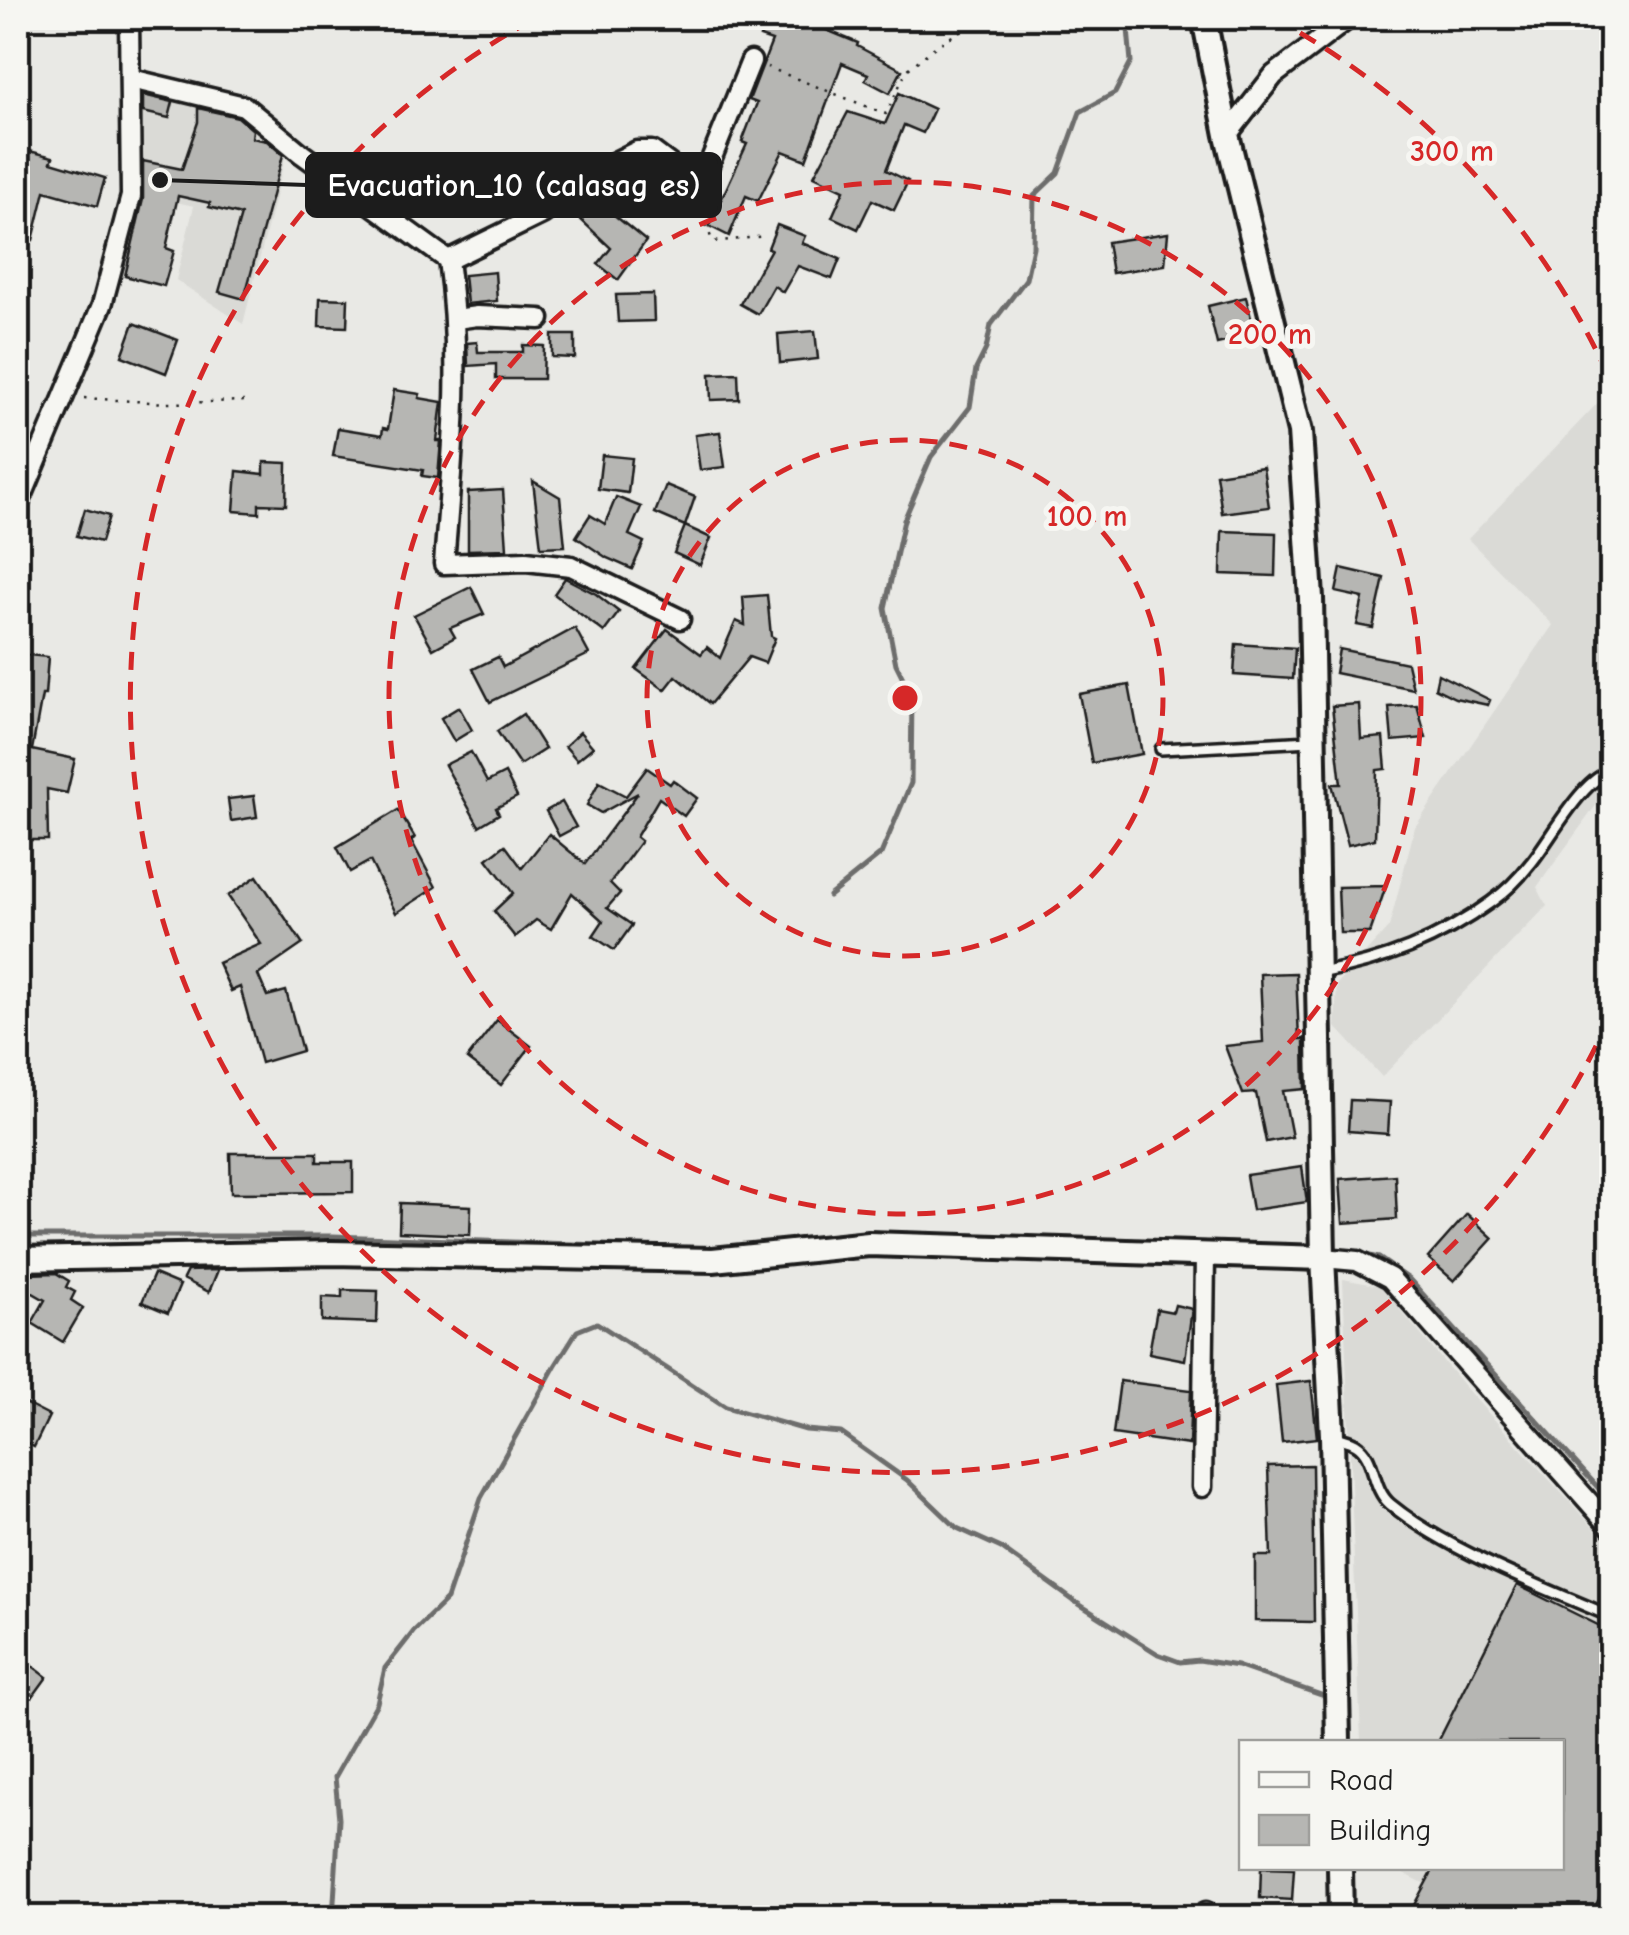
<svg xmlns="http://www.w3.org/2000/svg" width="1629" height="1935" viewBox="0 0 1629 1935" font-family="'Comic Neue',sans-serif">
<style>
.built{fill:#dadad6}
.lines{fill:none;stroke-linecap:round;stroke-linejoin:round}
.stream{stroke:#6d6d6c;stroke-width:5}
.building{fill:#b6b6b3;stroke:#1c1c1c;stroke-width:2.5}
.service-casing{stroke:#1c1c1c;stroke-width:16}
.minor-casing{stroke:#1c1c1c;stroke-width:25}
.tertiary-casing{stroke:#1c1c1c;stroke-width:30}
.path{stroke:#1c1c1c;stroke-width:2.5;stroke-dasharray:2.5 8;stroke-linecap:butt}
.service{stroke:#f6f6f2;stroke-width:9}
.minor{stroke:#f6f6f2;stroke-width:18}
.tertiary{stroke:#f6f6f2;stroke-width:22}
.ring{fill:none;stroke:#d62828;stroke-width:5;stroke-dasharray:18 12}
.centre{fill:#d62828;stroke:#f6f6f2;stroke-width:5}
.ring-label{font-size:30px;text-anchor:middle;font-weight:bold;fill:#d62828;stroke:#f6f6f2;stroke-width:10;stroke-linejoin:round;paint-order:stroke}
.leader{fill:none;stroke:#1c1c1c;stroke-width:4}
.callout-dot{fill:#1c1c1c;stroke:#f6f6f2;stroke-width:4}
.callout{fill:#1c1c1c;stroke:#1c1c1c;stroke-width:4}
.callout-label{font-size:32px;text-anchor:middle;font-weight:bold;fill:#fff}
</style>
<rect width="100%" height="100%" fill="#e9e9e5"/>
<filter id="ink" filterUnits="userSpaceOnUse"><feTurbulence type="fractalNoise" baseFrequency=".01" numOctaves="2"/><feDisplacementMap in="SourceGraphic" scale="20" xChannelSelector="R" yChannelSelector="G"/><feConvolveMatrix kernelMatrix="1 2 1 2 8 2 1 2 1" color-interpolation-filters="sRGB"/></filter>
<g filter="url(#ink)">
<g class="built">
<polygon points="137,82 256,117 288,146 243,324 176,280 194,206 136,193"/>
<polygon points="1611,389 1611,791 1610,786 1537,887 1547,906 1382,1077 1335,1026 1337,984 1389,927 1415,827 1553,625 1468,539"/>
<polygon points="1343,1279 1380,1286 1470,1393 1611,1547 1611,1917 1492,1917 1393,1868 1562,1868 1562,1742 1361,1742"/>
</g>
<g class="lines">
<g class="stream">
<polyline points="829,896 881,854 911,783 912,696 896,664 885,608 904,520 931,457 970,407 976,369 986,349 991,325 1026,279 1033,247 1034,196 1058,173 1080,112 1115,93 1131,62 1127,18"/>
<polyline points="18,1236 332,1236 723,1249"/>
<polyline points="1335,1249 1350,1252"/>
<polyline points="1361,1254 1379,1258 1409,1279 1612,1503"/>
<polyline points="333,1918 339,1819 335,1777 377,1703 385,1668 414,1631 447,1599 481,1498 555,1366 577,1331 597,1323 726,1407 806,1430 841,1433 907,1480 957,1528 1001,1548 1074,1601 1158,1654 1180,1662 1199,1660 1237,1666 1327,1697"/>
</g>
</g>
<g class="building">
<polygon points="766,18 828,18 824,29 858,43 857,46 902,70 890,93 865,80 868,74 842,63 806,160 783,151 758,201 746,196 729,236 709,226 747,144 742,142 757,103 749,100 772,41 760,37"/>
<polygon points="899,93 934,109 923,133 904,125 886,170 908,181 894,210 872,200 858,229 832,217 844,190 814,176 848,112 885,124"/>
<polygon points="143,95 173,102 169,118 143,112"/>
<polygon points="198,108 238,117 253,130 252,138 267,141 283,155 244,299 219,292 241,215 209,207 210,203 178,196 166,248 174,251 164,286 125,276 143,199 143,161 182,169 198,122"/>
<polygon points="18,148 53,157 51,162 105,178 97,206 45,191 33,240 18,238"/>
<polygon points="617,181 631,194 613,214 646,241 618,280 598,264 611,248 577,216"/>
<polygon points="777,225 805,236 802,243 840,259 832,279 798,266 783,292 774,286 758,314 740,304 771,249 768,248"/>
<polygon points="1168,233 1165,265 1112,273 1107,242"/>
<polygon points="495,272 497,301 467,304 464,275"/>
<polygon points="653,294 654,321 618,322 616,295"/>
<polygon points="1246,297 1255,335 1217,344 1208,306"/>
<polygon points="320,298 348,299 347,327 319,326"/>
<polygon points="134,323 178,340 166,373 122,356"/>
<polygon points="815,331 818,359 780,363 778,334"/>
<polygon points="552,335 575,335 575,358 552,357"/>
<polygon points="477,342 478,352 523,352 523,345 544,346 543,379 496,379 496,364 468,366 467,343"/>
<polygon points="738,373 739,399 711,400 710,374"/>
<polygon points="394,390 420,394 419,398 442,402 437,441 441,441 438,478 422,476 423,470 333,456 338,428 382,435 383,428 388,429"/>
<polygon points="720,432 725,467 700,470 695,435"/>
<polygon points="602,455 632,458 628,493 598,489"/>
<polygon points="264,462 287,463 286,505 259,504 259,513 234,511 237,471 264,474"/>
<polygon points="1263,467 1269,507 1222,513 1216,474"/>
<polygon points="533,481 560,497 565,546 541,547"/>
<polygon points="666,485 695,497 685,526 655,513"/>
<polygon points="503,490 507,549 468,550 468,492"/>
<polygon points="616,497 641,507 629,535 644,542 632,569 607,558 576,537 590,515 605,524"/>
<polygon points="85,509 109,516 101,542 77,536"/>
<polygon points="685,526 711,538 700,565 674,553"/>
<polygon points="1222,531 1276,533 1275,576 1221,574"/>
<polygon points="1341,568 1384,578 1373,628 1357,625 1363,598 1336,592"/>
<polygon points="565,578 596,594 619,612 604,632 554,594"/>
<polygon points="471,587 484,614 450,628 455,637 433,649 414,615"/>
<polygon points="767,595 771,636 775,638 765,663 749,657 710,704 676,676 665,690 636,669 667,629 701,654 707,647 720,658 736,621 745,625 743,597"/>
<polygon points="575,628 589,654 490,702 473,669 498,657 503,667"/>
<polygon points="1236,644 1295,648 1293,679 1234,675"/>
<polygon points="1339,649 1407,663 1413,689 1335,673"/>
<polygon points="18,654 48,657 45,695 42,695 32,750 75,759 67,793 47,789 48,840 18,840"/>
<polygon points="1438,674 1490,700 1488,705 1455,698 1435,688"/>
<polygon points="1129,685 1142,754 1092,763 1079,694"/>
<polygon points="1359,704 1361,739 1383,737 1386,769 1377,770 1375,839 1348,845 1332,784 1341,784 1332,706"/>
<polygon points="1417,705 1426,738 1392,741 1389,707"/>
<polygon points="459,707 472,730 454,741 441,718"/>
<polygon points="523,714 545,749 520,765 497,731"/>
<polygon points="580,732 593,747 577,760 565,746"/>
<polygon points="471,752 487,782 505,773 517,797 496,808 499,814 479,826 445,765"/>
<polygon points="647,768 670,784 673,780 697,798 684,816 659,798 636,837 641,841 610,883 620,893 607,908 632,925 614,950 593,936 603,921 572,893 551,929 536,920 515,937 494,911 513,893 487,859 505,845 522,868 549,834 585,864 638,793 601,813 587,805 599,782 626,796"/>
<polygon points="254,796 257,817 231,821 228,799"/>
<polygon points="562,802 576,827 559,836 546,811"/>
<polygon points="398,810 415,838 411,840 436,887 396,913 370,861 350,872 337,847"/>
<polygon points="257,876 303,944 258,975 267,996 286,991 302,1051 261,1063 240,987 231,991 218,963 261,944 228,896"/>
<polygon points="1386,886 1370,933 1340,933 1338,887"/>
<polygon points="1296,973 1299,1039 1304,1039 1305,1089 1283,1091 1292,1137 1266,1142 1256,1093 1243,1094 1225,1046 1263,1042 1260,974"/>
<polygon points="497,1020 531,1046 501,1085 467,1059"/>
<polygon points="1350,1100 1390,1102 1388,1134 1348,1131"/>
<polygon points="230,1153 317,1153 317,1162 353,1162 353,1192 231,1193"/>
<polygon points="1302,1167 1307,1202 1252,1210 1246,1175"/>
<polygon points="1395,1175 1397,1219 1343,1223 1340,1179"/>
<polygon points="400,1203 471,1206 470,1235 399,1232"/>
<polygon points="1467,1214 1493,1238 1454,1281 1428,1258"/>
<polygon points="218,1270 209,1292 183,1279 187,1271"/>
<polygon points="56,1273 69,1281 66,1287 75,1292 71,1300 83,1308 63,1342 32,1323 45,1300 21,1286 28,1274"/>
<polygon points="154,1274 180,1285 168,1313 142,1302"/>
<polygon points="342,1290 378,1291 377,1323 322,1321 322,1297 342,1298"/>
<polygon points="1175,1305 1192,1309 1185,1360 1149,1353 1157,1309 1173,1312"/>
<polygon points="1120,1381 1191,1390 1189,1445 1113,1434"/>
<polygon points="1311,1381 1317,1438 1282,1442 1276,1385"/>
<polygon points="18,1400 49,1416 34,1447 18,1439"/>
<polygon points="1312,1465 1314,1622 1255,1621 1255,1556 1271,1556 1268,1466"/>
<polygon points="1517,1585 1612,1632 1612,1874 1589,1918 1407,1918 1434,1868 1562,1868 1562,1742 1438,1742"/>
<polygon points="18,1655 47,1677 18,1717"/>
<polygon points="1261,1868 1294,1869 1292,1900 1260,1898"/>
</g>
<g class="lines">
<defs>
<g id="service">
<polyline points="1161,749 1311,741"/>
<path d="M1320 973C1384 961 1438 941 1491 902 1505 892 1520 877 1530 864 1549 842 1583 776 1612 772"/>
<path d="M1334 1436C1341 1439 1350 1440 1356 1444 1376 1456 1371 1488 1390 1504 1447 1551 1543 1587 1612 1617"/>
</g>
<g id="minor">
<path d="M131 79 244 106 302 154 448 260C463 366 452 459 444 564L526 561 571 566 680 619"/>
<polyline points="1227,135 1274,75 1349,18"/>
<polyline points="448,260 542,214 613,163 637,151 652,151 700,187 751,61"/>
<polyline points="456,319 477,316 540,319"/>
<polyline points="18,506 102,305 131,196 129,18"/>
<polyline points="1323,1258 1357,1261 1390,1278 1612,1528"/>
<polyline points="1202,1487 1205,1256"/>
<polyline points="1206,1918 1206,1912"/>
</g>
<g id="tertiary">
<polyline points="1204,18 1227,135 1300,432 1311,598 1323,1258 1332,1435 1338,1742"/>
<polyline points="18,1259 331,1253 713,1260 869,1244 1323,1258"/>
<polyline points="1340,1868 1341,1918"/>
</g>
</defs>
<use href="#service" class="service-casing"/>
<use href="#minor" class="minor-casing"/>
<use href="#tertiary" class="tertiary-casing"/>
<g class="path">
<polyline points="767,67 886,114 907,70 936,46 982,18"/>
<polyline points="702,204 703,218 713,242 766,236"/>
<polyline points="84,398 167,403 248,401"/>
</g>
<use href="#service" class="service"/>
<use href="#minor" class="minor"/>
<use href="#tertiary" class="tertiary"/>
</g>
</g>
<g class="ring">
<circle cx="905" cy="698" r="258"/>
<circle cx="905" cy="698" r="516"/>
<path d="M1609 1019A774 774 0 1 1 536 18M1274 18A774 774 0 0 1 1609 377"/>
</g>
<circle cx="905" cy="698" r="15" class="centre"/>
<g class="ring-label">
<text x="1452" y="161">300 m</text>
<text x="1270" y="344">200 m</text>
<text x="1087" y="526">100 m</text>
</g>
<path class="leader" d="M160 180L307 185"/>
<circle class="callout-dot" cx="160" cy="180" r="10"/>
<rect class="callout" x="307" y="154" width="413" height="62" rx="10"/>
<g class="callout-label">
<text x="514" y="196">Evacuation_10 (calasag es)</text>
</g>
<rect width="1629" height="1935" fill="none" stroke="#f6f6f2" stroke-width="60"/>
<rect x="30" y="30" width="1569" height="1875" fill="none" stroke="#1c1c1c" stroke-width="4" filter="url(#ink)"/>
<rect x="1239" y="1740" width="325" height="130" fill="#f6f6f2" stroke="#9f9f9c" stroke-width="2.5"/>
<rect x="1259" y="1772" width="50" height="15" fill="#f6f6f2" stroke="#9f9f9c" stroke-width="2.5"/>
<text x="1329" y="1790" font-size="30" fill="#1c1c1c">Road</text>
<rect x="1259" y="1815" width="50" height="30" fill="#b6b6b3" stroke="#9f9f9c" stroke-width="2.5"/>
<text x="1329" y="1840" font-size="30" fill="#1c1c1c">Building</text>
</svg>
